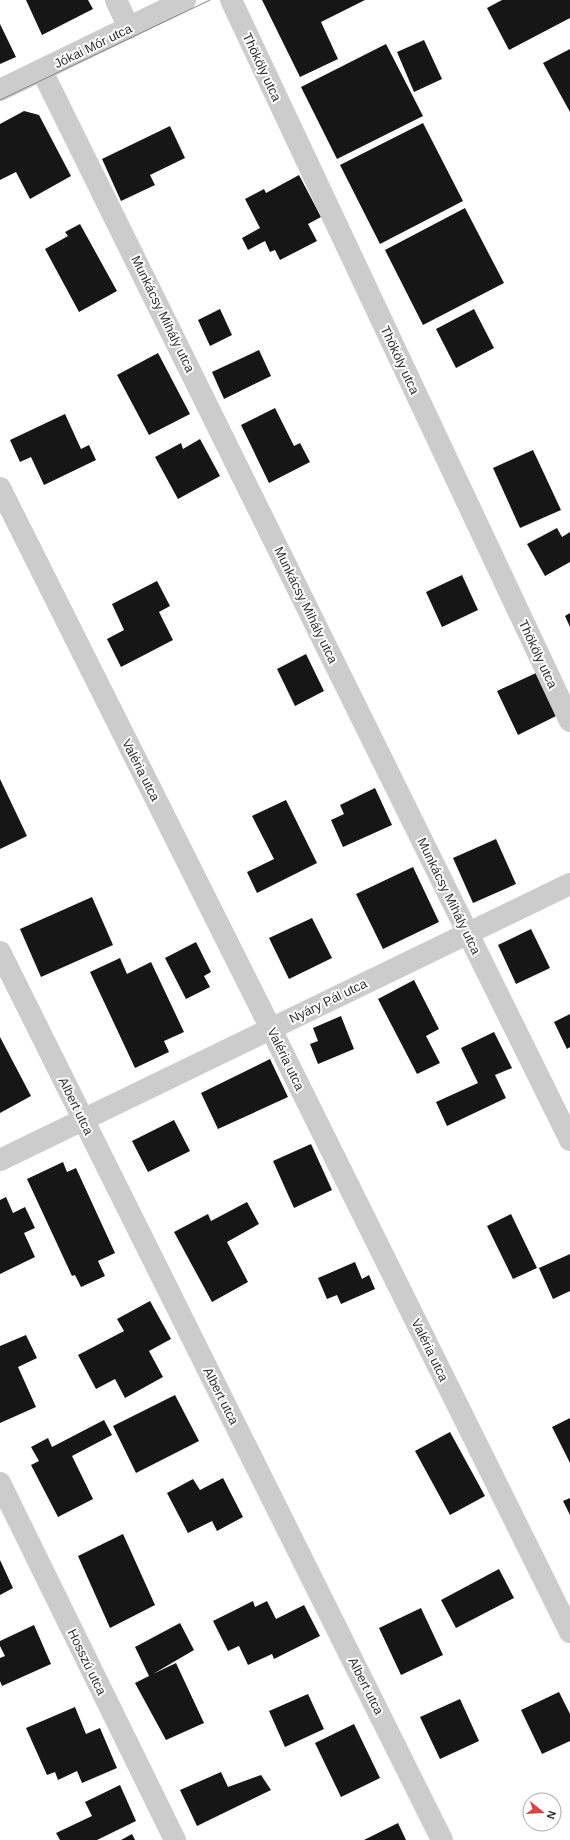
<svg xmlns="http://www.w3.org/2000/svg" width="570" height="1840" viewBox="0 0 570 1840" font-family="Arial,sans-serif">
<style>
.building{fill:#161616}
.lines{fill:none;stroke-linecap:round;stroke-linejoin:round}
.street{stroke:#ccc;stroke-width:22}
.tram{stroke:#848484;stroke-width:1}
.labels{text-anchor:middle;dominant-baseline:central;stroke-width:4;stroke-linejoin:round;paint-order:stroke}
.street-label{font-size:13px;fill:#2f2f2f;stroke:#fff}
</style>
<rect width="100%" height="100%" fill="#fff"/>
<g class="building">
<polygon points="26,0 88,0 93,9 42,35"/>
<polygon points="262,0 365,0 321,22 338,59 300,77"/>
<polygon points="502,0 570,0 570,18 509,50 487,8"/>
<polygon points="0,24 16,57 0,64"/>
<polygon points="424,40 442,79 414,92 397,52"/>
<polygon points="386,44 423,116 337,159 301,87"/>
<polygon points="570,49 570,112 543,63"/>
<polygon points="24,111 39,115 71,176 30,199 16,172 0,180 0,124"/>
<polygon points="423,123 463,201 380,244 340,165"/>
<polygon points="170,126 185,158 150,175 155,185 121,201 102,159"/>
<polygon points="299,175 321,217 308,224 317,241 280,260 275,250 270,252 265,241 248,250 242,238 260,228 245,199 264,189 266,193"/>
<polygon points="465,208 504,283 423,325 385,250"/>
<polygon points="80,224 117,291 79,312 45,249 68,236 65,232"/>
<polygon points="220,309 232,335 210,346 198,320"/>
<polygon points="474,309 494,348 456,368 436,329"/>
<polygon points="259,350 271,376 224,399 212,372"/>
<polygon points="158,353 190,414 149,435 117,375"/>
<polygon points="275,408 294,446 300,443 310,462 269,483 241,425"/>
<polygon points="65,414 81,449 89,445 96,460 44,485 31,457 20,462 10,440"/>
<polygon points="200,439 220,476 178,499 155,457 181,443 183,449"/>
<polygon points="533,450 561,510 520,528 493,468"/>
<polygon points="557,528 562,537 570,532 570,562 545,576 527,544"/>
<polygon points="462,575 478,610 442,627 426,592"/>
<polygon points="157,581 170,606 159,612 173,640 121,667 107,639 124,630 112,604"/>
<polygon points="570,613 570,627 565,616"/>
<polygon points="306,654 324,691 295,706 277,669"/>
<polygon points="536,673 556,716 518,735 497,691"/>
<polygon points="0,779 27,836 0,849"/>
<polygon points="375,788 392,825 343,847 331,820 344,814 340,805"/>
<polygon points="286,800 317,863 257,893 247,872 274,859 252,816"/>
<polygon points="496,839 516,884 473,903 453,858"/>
<polygon points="413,867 439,922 383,949 356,894"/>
<polygon points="92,897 113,945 41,977 20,929"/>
<polygon points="312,918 332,958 289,979 269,938"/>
<polygon points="531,929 550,968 516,984 498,945"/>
<polygon points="196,942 211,972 204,976 210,987 186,999 165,958"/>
<polygon points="120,958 127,974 151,962 184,1032 164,1041 169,1052 135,1068 90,972"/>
<polygon points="414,980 439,1029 426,1036 440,1063 417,1074 378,999"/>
<polygon points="570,1014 570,1047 567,1049 554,1022"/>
<polygon points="341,1016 354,1049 318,1064 310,1044 318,1041 313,1028"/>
<polygon points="494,1032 512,1068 495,1075 506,1098 447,1126 436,1102 478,1083 461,1048"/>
<polygon points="0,1037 31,1096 0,1113"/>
<polygon points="270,1059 288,1097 218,1129 201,1093"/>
<polygon points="174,1120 190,1151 148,1172 132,1141"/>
<polygon points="311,1144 332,1190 294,1208 273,1161"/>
<polygon points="63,1162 67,1172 76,1168 115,1253 98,1261 105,1276 81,1287 75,1275 72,1276 27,1179"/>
<polygon points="6,1197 13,1213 25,1207 35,1228 24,1233 35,1257 0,1274 0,1200"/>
<polygon points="247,1202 259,1224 227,1242 248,1282 212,1302 174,1232 208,1214 211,1221"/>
<polygon points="511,1214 537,1268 513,1279 487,1226"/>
<polygon points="570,1254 570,1291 553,1299 539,1268"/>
<polygon points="355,1262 362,1279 369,1275 375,1289 341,1304 337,1295 327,1299 318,1278"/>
<polygon points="150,1301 171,1339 149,1351 163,1377 125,1398 115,1379 96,1389 78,1355 124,1331 117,1319"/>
<polygon points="26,1335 37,1358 18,1367 36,1407 0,1423 0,1346"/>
<polygon points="175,1395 199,1441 136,1473 113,1426"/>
<polygon points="570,1418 570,1463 552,1427"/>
<polygon points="104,1420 112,1435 72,1456 93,1499 58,1517 31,1465 39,1461 31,1447 48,1438 52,1447"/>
<polygon points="450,1432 485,1496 450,1515 415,1451"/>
<polygon points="223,1478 243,1517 217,1531 212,1521 188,1533 167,1493 193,1479 200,1490"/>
<polygon points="570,1498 570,1515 563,1501"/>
<polygon points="123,1534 155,1605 110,1628 78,1556"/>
<polygon points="0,1560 13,1588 0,1595"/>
<polygon points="499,1569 514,1598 456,1628 441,1600"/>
<polygon points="253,1601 255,1607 267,1601 276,1619 304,1605 320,1636 274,1659 272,1654 248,1665 239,1646 228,1651 213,1621"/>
<polygon points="421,1608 443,1655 401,1675 379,1628"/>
<polygon points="180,1623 194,1650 153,1674 176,1663 204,1723 166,1740 135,1683 149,1676 135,1647"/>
<polygon points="34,1625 51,1664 2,1686 0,1681 0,1658 5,1656 0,1646 0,1641"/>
<polygon points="559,1692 570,1714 570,1741 542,1754 521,1710"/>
<polygon points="308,1694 324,1729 285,1747 269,1711"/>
<polygon points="460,1699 479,1741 440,1759 420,1717"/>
<polygon points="75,1707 86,1734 100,1728 117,1768 82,1783 77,1771 58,1780 55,1772 47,1775 26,1728"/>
<polygon points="354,1724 380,1778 341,1797 315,1743"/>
<polygon points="221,1772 228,1787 261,1775 271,1790 197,1826 180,1790"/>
<polygon points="120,1785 136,1821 97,1840 60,1840 56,1833 92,1816 85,1802"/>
<polygon points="398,1823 406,1840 364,1840"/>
<polygon points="132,1834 135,1840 121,1840"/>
</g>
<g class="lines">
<g class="street">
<polyline points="116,0 129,28"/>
<polyline points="231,0 570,721"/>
<polyline points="42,71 570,1140"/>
<polyline points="0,90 185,0"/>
<polyline points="0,488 271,1029 570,1632"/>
<polyline points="0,952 442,1840"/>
<polyline points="0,1160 570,884"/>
<polyline points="0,1483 175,1840"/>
</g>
<polyline class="tram" points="0,100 210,0"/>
</g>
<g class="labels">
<g class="street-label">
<text transform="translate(93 46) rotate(-26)">Jókai Mór utca</text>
<text transform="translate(262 67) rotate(65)">Thököly utca</text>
<text transform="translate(163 314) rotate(64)">Munkácsy Mihály utca</text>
<text transform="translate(400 360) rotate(65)">Thököly utca</text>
<text transform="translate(306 605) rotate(64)">Munkácsy Mihály utca</text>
<text transform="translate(538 654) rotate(65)">Thököly utca</text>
<text transform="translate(141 770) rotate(63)">Valéria utca</text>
<text transform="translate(449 896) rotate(64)">Munkácsy Mihály utca</text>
<text transform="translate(328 1001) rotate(-26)">Nyáry Pál utca</text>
<text transform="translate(286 1059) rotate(64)">Valéria utca</text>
<text transform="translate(76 1106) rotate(64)">Albert utca</text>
<text transform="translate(430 1350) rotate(64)">Valéria utca</text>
<text transform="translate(221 1396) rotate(63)">Albert utca</text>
<text transform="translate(87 1662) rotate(64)">Hosszú utca</text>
<text transform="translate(366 1686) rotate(63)">Albert utca</text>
</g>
</g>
<g transform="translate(542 1812) rotate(108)"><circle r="19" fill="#ffffff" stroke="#acacac"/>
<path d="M0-3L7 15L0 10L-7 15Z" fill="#d34547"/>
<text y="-6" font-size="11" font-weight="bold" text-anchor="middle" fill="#2f2f2f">N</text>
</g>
</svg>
